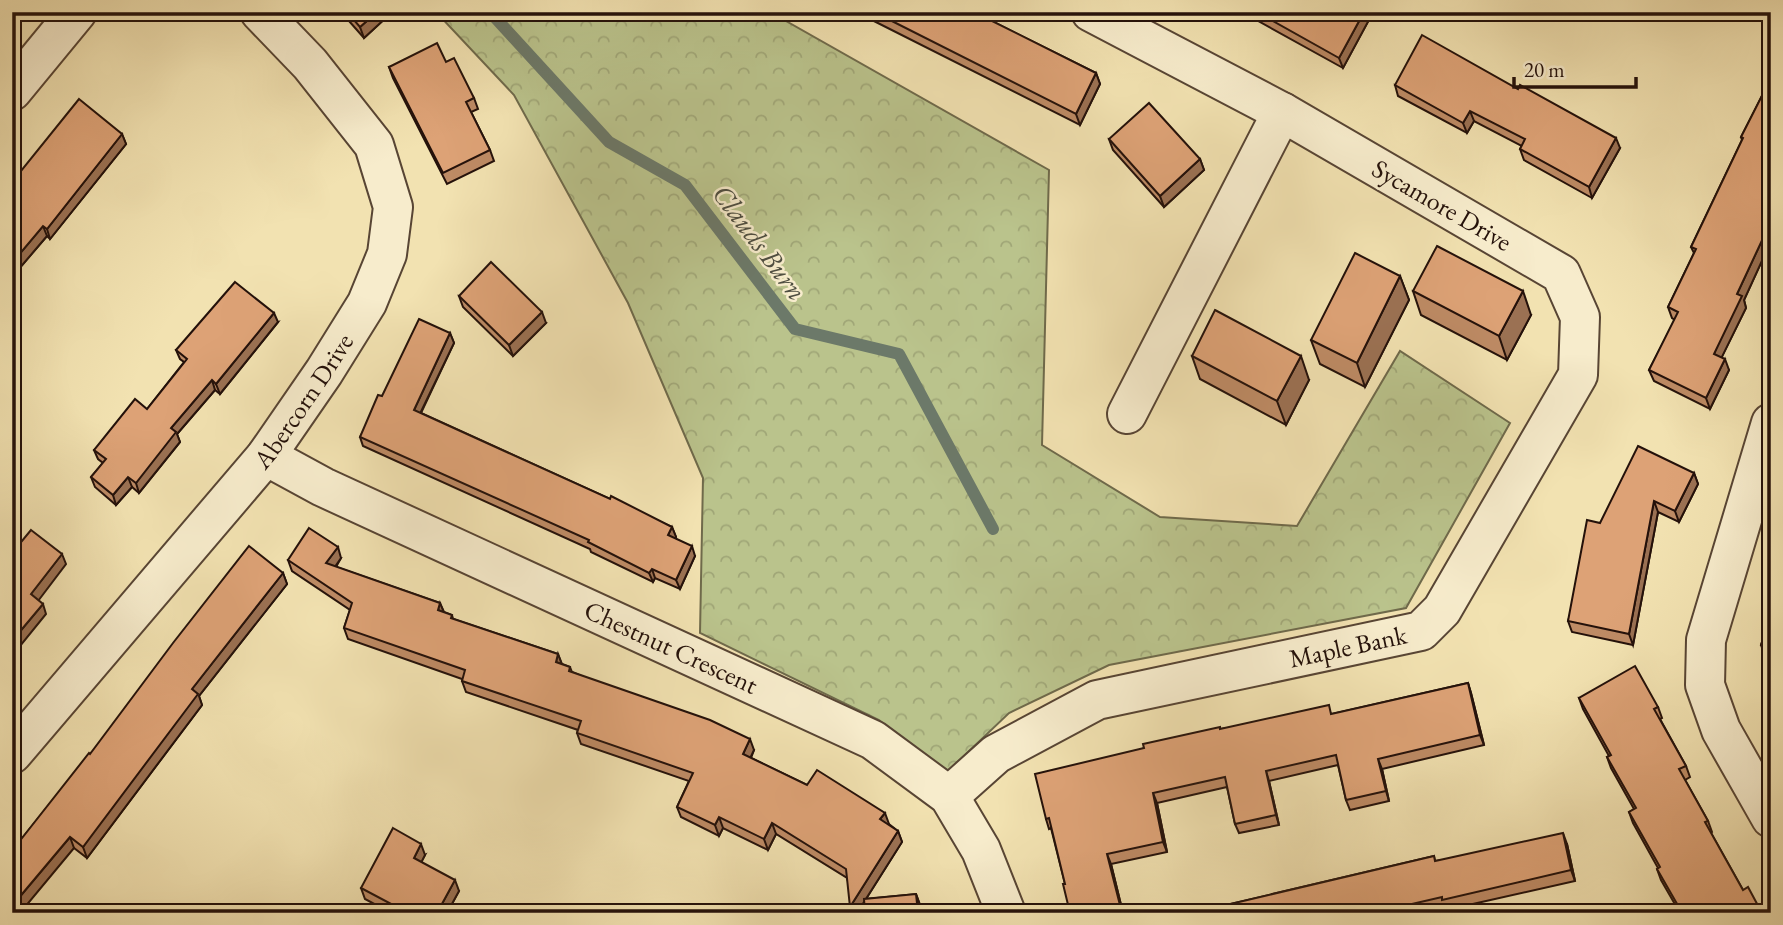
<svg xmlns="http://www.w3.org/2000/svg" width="1783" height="925" viewBox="0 0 1783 925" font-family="'EB Garamond',serif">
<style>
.forest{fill:url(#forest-crowns);stroke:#6f6a4b;stroke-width:2}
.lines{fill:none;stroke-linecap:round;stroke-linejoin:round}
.stream{stroke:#6c7969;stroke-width:12}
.street-casing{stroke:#584534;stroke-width:42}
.street{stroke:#f7eccc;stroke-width:38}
.wall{fill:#be8b65;stroke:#24110a;stroke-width:2}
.shaded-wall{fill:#9b7153;stroke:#24110a;stroke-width:2}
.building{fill:#dda276;stroke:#24110a;stroke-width:2}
.labels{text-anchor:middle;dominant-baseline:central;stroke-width:5;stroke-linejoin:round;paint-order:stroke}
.street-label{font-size:26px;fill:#24110a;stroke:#f7eccc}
.water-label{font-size:28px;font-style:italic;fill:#4e4e41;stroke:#f7eccc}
</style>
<defs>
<pattern id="forest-crowns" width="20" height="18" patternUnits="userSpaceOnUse" patternTransform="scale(1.75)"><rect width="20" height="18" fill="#bac38c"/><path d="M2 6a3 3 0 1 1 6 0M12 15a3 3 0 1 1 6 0" fill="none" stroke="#a0a677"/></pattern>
</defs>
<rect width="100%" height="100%" fill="#f2e2b1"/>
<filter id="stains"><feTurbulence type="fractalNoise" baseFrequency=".00286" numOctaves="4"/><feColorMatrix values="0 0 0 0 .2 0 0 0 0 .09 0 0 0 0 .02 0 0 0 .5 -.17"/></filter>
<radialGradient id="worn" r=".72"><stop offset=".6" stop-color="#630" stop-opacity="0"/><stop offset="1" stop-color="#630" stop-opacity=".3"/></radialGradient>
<polygon class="forest" points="436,12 770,12 1049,170 1042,445 1160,517 1297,526 1400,351 1510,423 1406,608 1109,665 1009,713 946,773 879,720 700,633 703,478 628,303 514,95"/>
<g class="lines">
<polyline class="stream" points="490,12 609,142 685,185 795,329 899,354 993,529"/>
<defs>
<g id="street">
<polyline points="12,91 77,12"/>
<polyline points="1127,414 1282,112"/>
<polyline points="1771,423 1706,640 1705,685 1721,730 1771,818"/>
<path id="s1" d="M266 456 323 487 873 740 949 796 981 850 1006 913"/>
<path id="s2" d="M12 754 266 456 324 372 367 303 387 254 393 207 374 145 310 64 260 12"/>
<path id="s3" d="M949 796 996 754 1097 700 1421 631 1442 610 1578 375 1580 317 1561 274 1282 112 1091 12"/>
</g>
</defs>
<use href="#street" class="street-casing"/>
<use href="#street" class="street"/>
</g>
<g class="wall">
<polygon points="341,12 388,12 389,15 364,38"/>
<polygon points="856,12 974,12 1096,73 1100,84 1080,125"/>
<polygon points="1242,12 1368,12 1370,18 1343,68"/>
<polygon points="446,62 474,98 478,109 471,112 490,150 494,161 447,184 393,78 389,67"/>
<polygon points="1771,78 1771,241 1744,300 1746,308 1721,358 1729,370 1710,409 1654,381 1649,370 1675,320 1672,318 1668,307 1694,253 1691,247 1742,140 1741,137"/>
<polygon points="1395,85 1620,148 1592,198 1524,160 1520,149 1522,146 1474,121 1467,133 1398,96"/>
<polygon points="122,134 126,144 50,239 47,236 12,277 12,182"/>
<polygon points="1109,139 1200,159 1204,170 1164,207 1113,150"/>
<polygon points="1400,276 1409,300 1365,387 1320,364 1311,340"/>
<polygon points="1413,291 1531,315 1507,360 1421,315"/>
<polygon points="459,296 546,323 513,356 463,307"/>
<polygon points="278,322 220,394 215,390 177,434 180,442 139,493 132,487 116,505 95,487 91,477 103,463 98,459 94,450 147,409 184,362 180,359 176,350"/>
<polygon points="450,333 454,343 421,413 672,527 676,537 675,538 695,556 680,589 655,578 653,582 591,552 590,549 363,446 360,437 382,396"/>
<polygon points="1192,356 1309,380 1286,425 1200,379"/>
<polygon points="1694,473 1698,484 1679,522 1658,512 1633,645 1572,632 1568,621 1600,523"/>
<polygon points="341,558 336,567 440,603 444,612 452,615 453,619 558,654 562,664 570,667 572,672 754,750 751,758 889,824 898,831 902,842 866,899 916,894 920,905 864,901 857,913 847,878 776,834 768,850 723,828 719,836 681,817 677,807 689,781 581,744 577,733 578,730 466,692 462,681 462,679 348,639 344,628 350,610 292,571 288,560"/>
<polygon points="283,573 287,584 199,696 202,705 87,858 74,848 15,847 90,754"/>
<polygon points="1771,616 1771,658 1765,656 1761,645"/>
<polygon points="1468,683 1471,693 1484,745 1382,769 1389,801 1350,810 1346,800 1338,765 1269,781 1279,825 1239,833 1235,824 1227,787 1157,803 1167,852 1111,864 1123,913 1070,913 1065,884 1051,828 1049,829 1046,819 1144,748 1220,729 1332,714"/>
<polygon points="1579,698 1658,707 1662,718 1660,719 1686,766 1690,777 1685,780 1708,821 1712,832 1711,833 1743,890 1762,913 1680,913 1661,880 1657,869 1658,868 1633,823 1629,812 1634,809 1611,768 1607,757 1609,756 1583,709"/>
<polygon points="1567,844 1575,881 1446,910 1445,907 1422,913 1192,913 1434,856 1435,861"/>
<polygon points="425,855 421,862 459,891 447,913 391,913 365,899 361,888"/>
</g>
<g class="shaded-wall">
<polygon points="377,12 388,12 389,15 364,38 360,27"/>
<polygon points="1364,12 1368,12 1370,18 1343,68 1339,58"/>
<polygon points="1096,73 1100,84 1080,125 1076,114"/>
<polygon points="1470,111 1474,121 1467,133 1463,123"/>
<polygon points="122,134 126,144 50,239 47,229"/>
<polygon points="1616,138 1620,148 1592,198 1589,187"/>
<polygon points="1200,159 1204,170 1164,207 1160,196"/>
<polygon points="1771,221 1771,241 1744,300 1746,308 1718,365 1714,354 1737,294"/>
<polygon points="43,226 47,236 12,277 12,263"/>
<polygon points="1400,276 1409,300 1365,387 1357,363"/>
<polygon points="1523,291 1531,315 1507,360 1499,336"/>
<polygon points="542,312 546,323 513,356 509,345"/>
<polygon points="274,313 278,322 220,394 216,384"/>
<polygon points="450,333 454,343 417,420 414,410"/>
<polygon points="1301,356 1309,380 1286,425 1277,401"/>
<polygon points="1725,359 1729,370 1710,409 1706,398"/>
<polygon points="212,380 215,390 177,434 180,442 139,493 136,483 171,428"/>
<polygon points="1694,473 1698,484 1679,522 1675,511"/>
<polygon points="128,477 132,487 116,505 113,495"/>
<polygon points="1654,501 1658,512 1633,645 1629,634"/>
<polygon points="672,527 676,537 672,545 668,535"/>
<polygon points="692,546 695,556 680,589 676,580"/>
<polygon points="338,547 341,558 330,574 326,563"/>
<polygon points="62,554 66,564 35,605 31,594"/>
<polygon points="652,569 655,578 653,582 649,573"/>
<polygon points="283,573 287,584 199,696 202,705 87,858 83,847 192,689"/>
<polygon points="440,603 444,613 438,610"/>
<polygon points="43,604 46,614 12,656 12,641"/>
<polygon points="558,654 562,665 556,662"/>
<polygon points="1468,683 1471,693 1484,745 1480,735"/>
<polygon points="750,739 754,750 747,765 743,754"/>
<polygon points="1378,759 1382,769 1389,801 1386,791"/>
<polygon points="1266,771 1269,781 1279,825 1276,815"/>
<polygon points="1153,793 1157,803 1167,852 1163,842"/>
<polygon points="885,813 889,824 884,830 880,819"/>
<polygon points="719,817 723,828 719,836 715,825"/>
<polygon points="772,823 776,834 768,850 764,839"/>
<polygon points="898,831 902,842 857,913 852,913 850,907"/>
<polygon points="1563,833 1567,844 1575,881 1571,870"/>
<polygon points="70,837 74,848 20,913 12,913 12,906"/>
<polygon points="421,844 425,855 418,869 414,858"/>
<polygon points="1107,854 1111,864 1123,913 1122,913"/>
<polygon points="455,880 459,891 447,913 437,913"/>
<polygon points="916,894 920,905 921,913 918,913"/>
</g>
<g class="building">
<polygon points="347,12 377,12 360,27"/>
<polygon points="874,12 974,12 1096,73 1076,114"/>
<polygon points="1257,12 1364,12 1339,58"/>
<polygon points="1422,35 1518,89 1520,85 1616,138 1589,187 1520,149 1525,139 1470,111 1463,123 1395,85"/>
<polygon points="437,43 446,62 454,58 474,98 466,102 490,150 443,173 389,67"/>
<polygon points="1771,78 1771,221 1737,294 1742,296 1714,354 1725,359 1706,398 1649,370 1678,312 1668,307 1696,249 1691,247 1743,138 1741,137"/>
<polygon points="79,99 122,134 47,229 43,226 12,263 12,182"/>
<polygon points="1149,103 1200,159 1160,196 1109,139"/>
<polygon points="1437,246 1523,291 1499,336 1413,291"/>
<polygon points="1355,253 1400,276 1357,363 1311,340"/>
<polygon points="491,262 542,312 509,345 459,296"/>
<polygon points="235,282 274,313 216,384 212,380 171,428 176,432 136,483 128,477 113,495 91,477 106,459 94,450 135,399 147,409 187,359 176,350"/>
<polygon points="1215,310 1301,356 1277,401 1192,356"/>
<polygon points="419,319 450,333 414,410 610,499 611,496 672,527 668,535 692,546 676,580 652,569 649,573 588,542 589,540 360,437 378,395 382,396"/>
<polygon points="1638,446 1694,473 1675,511 1654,501 1629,634 1568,621 1587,520 1600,523"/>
<polygon points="309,528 338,547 326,563 440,603 438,610 452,615 451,618 558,654 556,662 570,667 569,671 710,720 750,739 743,754 807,785 817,770 885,813 880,819 898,831 850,907 846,869 772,823 764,839 719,817 715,825 677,807 693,773 577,733 581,721 462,681 465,670 344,628 352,603 288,560"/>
<polygon points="31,530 62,554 31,594 43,604 12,641 12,553"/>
<polygon points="249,546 283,573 192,689 198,694 83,847 70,837 12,906 12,845 15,847 89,753 90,754 173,643"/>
<polygon points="1771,616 1771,649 1761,645"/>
<polygon points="1635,666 1658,707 1654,709 1686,766 1679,769 1708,821 1705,822 1743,890 1748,887 1762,913 1688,913 1685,907 1680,909 1657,869 1660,867 1629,812 1636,808 1607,757 1611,755 1579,698"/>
<polygon points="1468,683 1480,735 1378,759 1386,791 1346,800 1336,755 1266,771 1276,815 1235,824 1225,777 1153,793 1163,842 1107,854 1122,913 1070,913 1063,884 1065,884 1049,818 1046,819 1035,774 1144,748 1143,744 1220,727 1220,729 1329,705 1331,714"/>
<polygon points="393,828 421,844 414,858 455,880 437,913 408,913 361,888"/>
<polygon points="1563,833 1571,870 1442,900 1442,897 1373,913 1192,913 1434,856 1435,861"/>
<polygon points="916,894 918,913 865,913 864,899"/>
<polygon points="251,909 259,913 249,913"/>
</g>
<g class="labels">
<g class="street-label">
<text transform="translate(1442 205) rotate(30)">Sycamore Drive</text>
<text stroke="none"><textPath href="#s2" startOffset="458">Abercorn Drive</textPath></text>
<text stroke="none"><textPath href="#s3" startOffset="434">Maple Bank</textPath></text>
<text stroke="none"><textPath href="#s1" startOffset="448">Chestnut Crescent</textPath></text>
</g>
<g class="water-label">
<text transform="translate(760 242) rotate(53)">Clauds Burn</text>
</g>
</g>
<rect width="1783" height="925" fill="none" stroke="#f2e2b1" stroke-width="42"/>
<rect x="14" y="14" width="1755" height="897" fill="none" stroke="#24110a" stroke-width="3.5"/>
<rect x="21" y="21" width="1741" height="883" fill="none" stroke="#24110a" stroke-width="2"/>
<path d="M1514 77v10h122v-10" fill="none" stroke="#24110a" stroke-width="3.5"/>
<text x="1524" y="77" font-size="21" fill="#24110a" stroke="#f7eccc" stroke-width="5" paint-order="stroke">20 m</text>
<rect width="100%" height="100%" filter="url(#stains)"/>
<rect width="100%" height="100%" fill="url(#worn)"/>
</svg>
